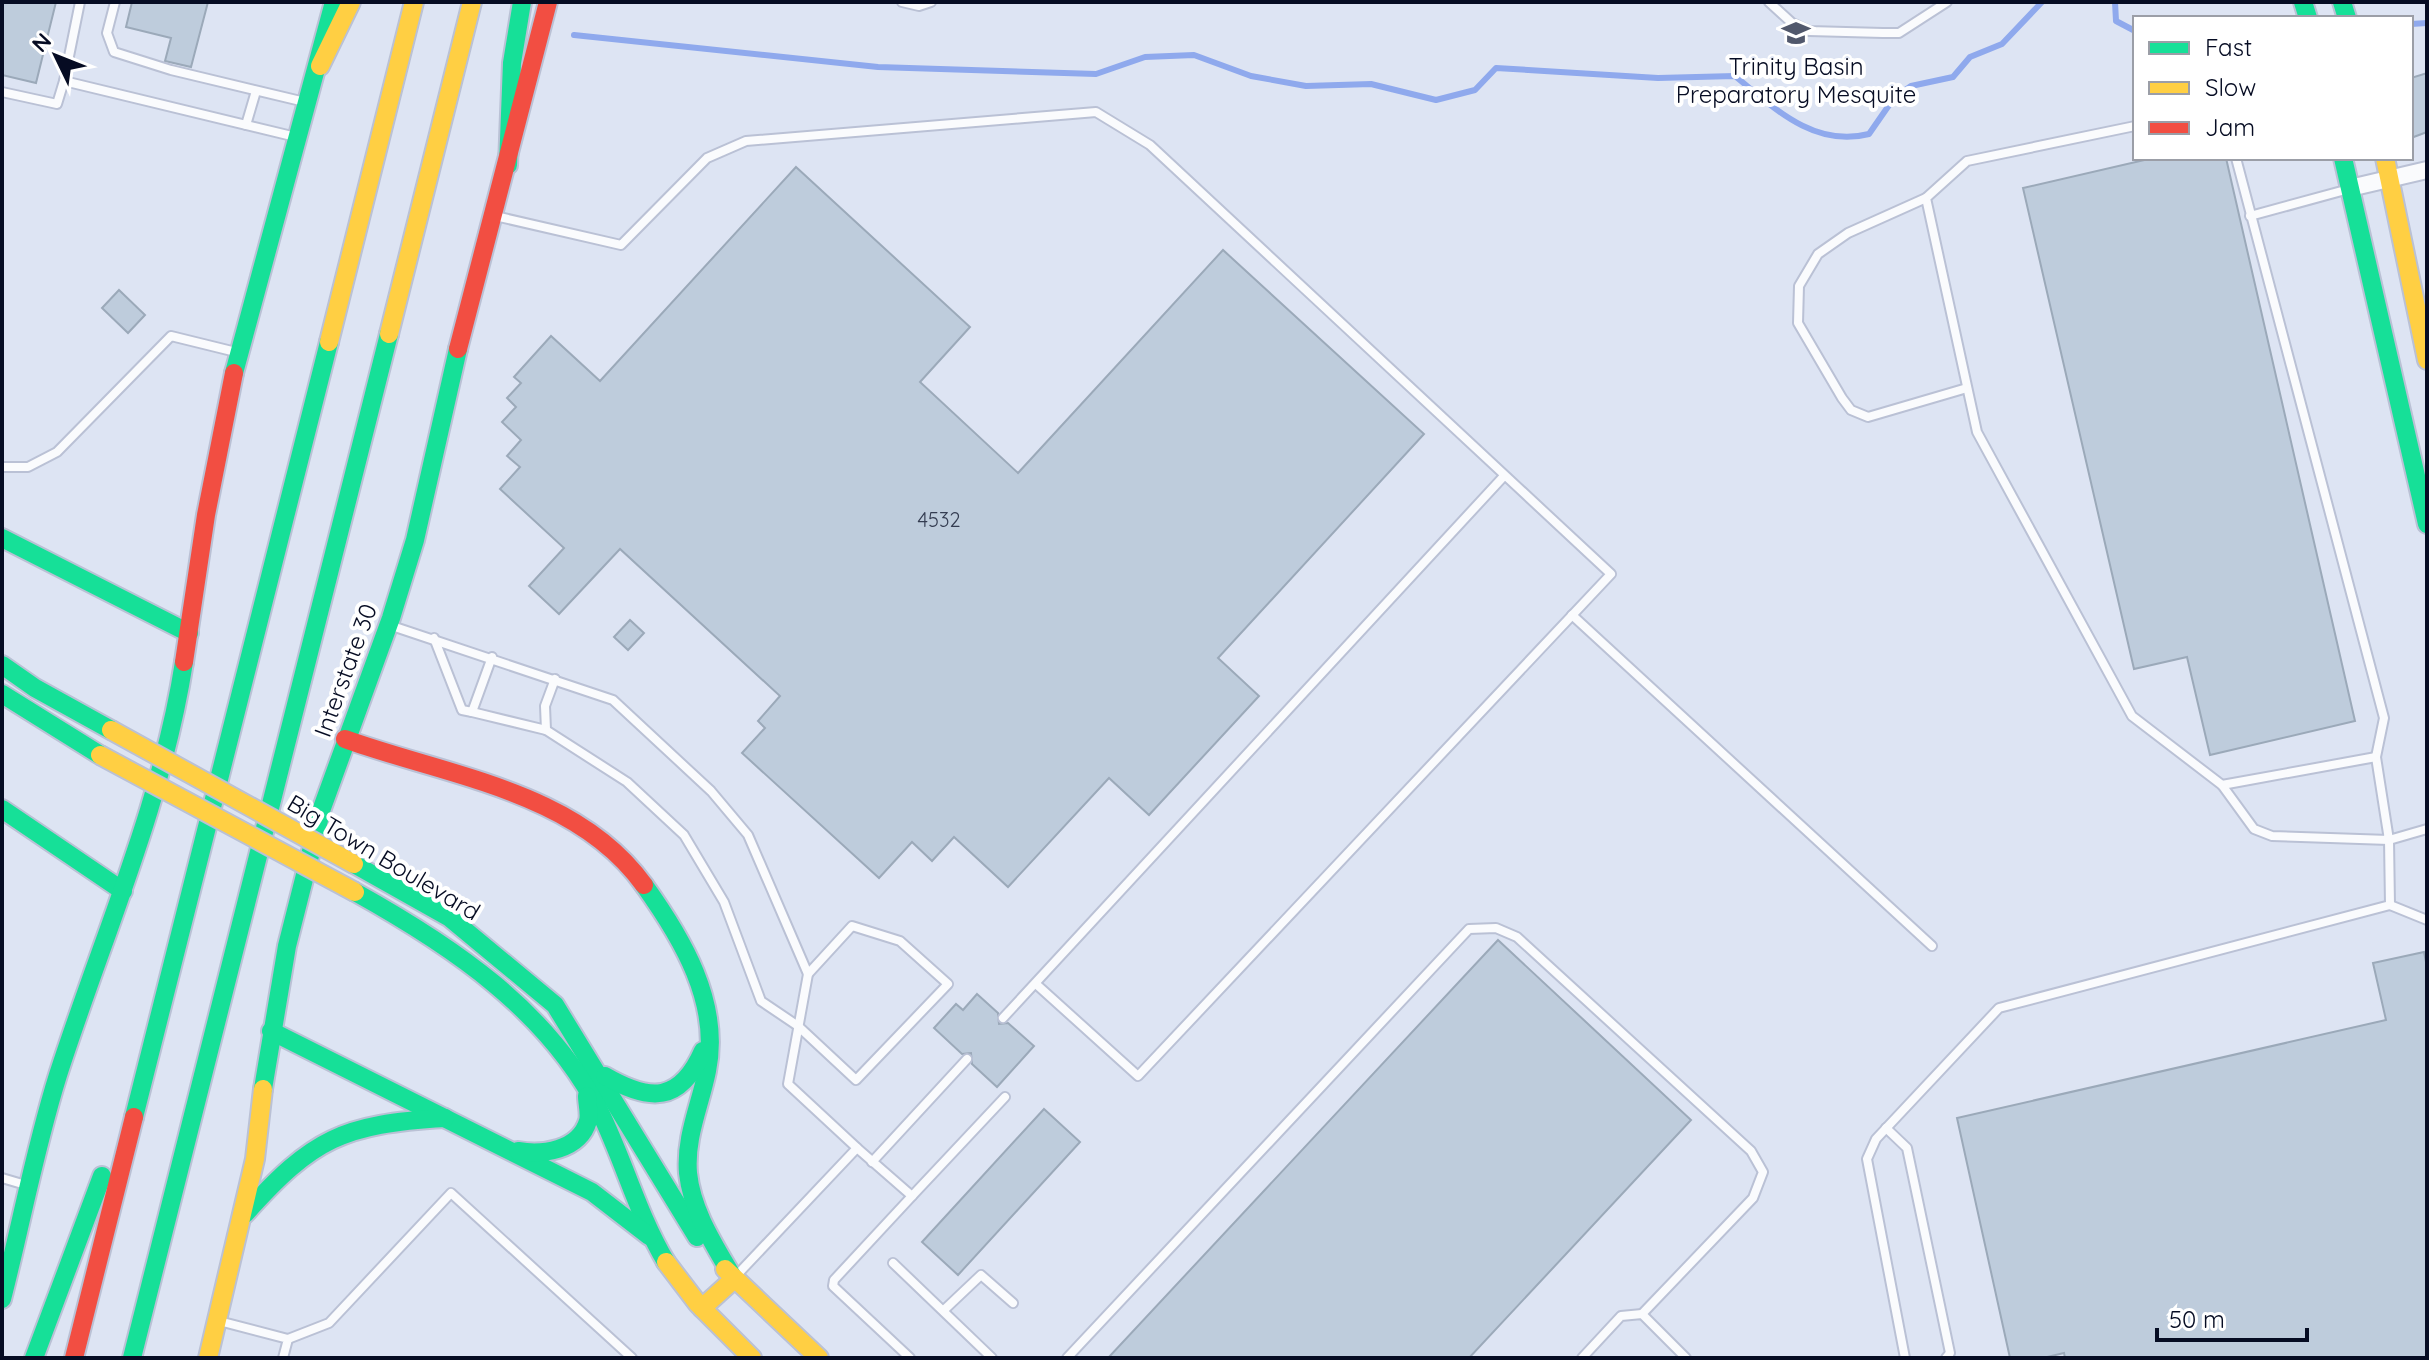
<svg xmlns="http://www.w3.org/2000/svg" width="2429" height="1360" viewBox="0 0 2429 1360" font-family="Quicksand,sans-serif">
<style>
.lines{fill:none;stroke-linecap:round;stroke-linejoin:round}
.stream{stroke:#8fa9ed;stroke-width:6}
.building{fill:#beccdc;stroke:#9ba9b9;stroke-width:2}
.lane-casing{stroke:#bac1d5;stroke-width:12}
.street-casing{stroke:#bac1d5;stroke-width:20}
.fast-casing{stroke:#bac1d5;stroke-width:22}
.slow-casing{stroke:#bac1d5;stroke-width:22}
.jam-casing{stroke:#bac1d5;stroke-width:22}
.lane{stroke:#fafbfd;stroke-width:8}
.street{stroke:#fafbfd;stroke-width:16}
.fast{stroke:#16e098;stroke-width:18}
.slow{stroke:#ffcf43;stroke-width:18}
.jam{stroke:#f24e42;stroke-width:18}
.slow-bridge-casing{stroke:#bac1d5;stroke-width:22;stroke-linecap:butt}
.slow-bridge{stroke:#ffcf43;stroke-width:18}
.labels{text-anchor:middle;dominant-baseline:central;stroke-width:8;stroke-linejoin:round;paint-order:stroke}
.number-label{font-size:20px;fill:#343c51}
.poi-label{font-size:24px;fill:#060c23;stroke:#fff}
.street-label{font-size:24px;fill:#060c23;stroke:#fff}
</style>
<rect width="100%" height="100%" fill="#dde4f3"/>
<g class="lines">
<g class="stream">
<polyline points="2115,2 2116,21 2135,31"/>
<polyline points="2411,24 2427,23"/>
<path d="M574 35 878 67 1096 74 1145 57 1194 55 1251 76 1306 86 1371 84 1436 100 1475 90 1496 68 1658 78 1735 76C1774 108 1814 148 1869 134L1894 98 1911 86 1953 77 1970 57 2002 44 2042 2"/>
</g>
</g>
<g class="building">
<polygon points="2,2 56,2 36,83 2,75"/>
<polygon points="132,2 208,2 191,67 165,61 171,38 126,27"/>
<polygon points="2427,73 2427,132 2411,138 2411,78"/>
<polygon points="2153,158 2226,158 2355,721 2210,755 2187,657 2134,669 2023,188"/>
<polygon points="796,167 970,327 920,382 1018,473 1223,250 1424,434 1218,658 1259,696 1149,815 1109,778 1008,887 954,837 932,861 912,842 879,878 742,753 765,728 758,721 780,696 620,549 559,614 529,586 564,548 500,489 520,467 507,456 521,440 502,422 516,407 507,398 521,383 514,377 551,336 600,381"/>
<polygon points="119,290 145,315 128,333 102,308"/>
<polygon points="630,620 644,633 628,650 614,637"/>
<polygon points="1498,940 1691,1120 1469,1358 1108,1358"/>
<polygon points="2424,952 2427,967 2427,1358 2065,1358 2064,1353 2043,1358 2010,1358 1957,1118 2386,1020 2373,963"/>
<polygon points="977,994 998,1013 999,1024 1008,1023 1034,1046 997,1087 972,1064 971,1053 962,1054 934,1028 956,1004 963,1010"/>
<polygon points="1044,1109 1080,1142 958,1275 922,1242"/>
</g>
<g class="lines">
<defs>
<g id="lane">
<polyline points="80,2 64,81 296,137"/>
<polyline points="115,2 107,33 114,52 171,70 305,102"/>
<polyline points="902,2 919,6 931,2"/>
<polyline points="1769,2 1792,23 1809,31 1883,33 1899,33 1947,2"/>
<polyline points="2,92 57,104 64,81"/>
<polyline points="246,125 256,91"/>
<polyline points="2135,126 1967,161 1926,198 1977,432 2132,716 2222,785 2376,757"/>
<polyline points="1926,198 1848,233 1818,254 1799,286 1798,323 1842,398 1851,410 1868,417 1967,388"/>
<polyline points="495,216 621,245 707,158 746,141 1096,112 1150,145 1611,574 1138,1076 1036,984"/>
<polyline points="2250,216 2349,189"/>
<polyline points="2,467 28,467 57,452 171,336 240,353"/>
<polyline points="1572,615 1932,946"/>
<polyline points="389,625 613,700 711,791 748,835 808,974 788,1084 857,1148 735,1277"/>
<polyline points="434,638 462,710 472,712 492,657"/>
<polyline points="555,679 545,706 546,730 627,782 684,835 724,902 761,1001 798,1026 856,1080 948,984 900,941 852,926 808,974"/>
<polyline points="472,712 546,730"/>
<polyline points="2222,785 2254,829 2272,836 2389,840 2376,757 2384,718 2236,158"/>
<polyline points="2427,829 2389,840 2390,905 2427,920"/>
<polyline points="1003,1018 1504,476"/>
<polyline points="1886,1128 1907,1148 1950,1353 1946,1358"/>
<polyline points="857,1148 912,1196 1005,1097"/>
<polyline points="872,1162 967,1059"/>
<polyline points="2,1178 29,1186"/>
<polyline points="893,1263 992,1358"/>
<polyline points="944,1310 981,1275 1013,1303"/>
<polyline points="219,1321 288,1339 283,1358"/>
<polyline points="288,1339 329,1323 451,1193 632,1358"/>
<polyline points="910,1358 833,1286 834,1280 912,1196"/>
<polyline points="1067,1358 1469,929 1496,928 1517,937 1751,1151 1763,1172 1753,1198 1642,1314"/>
<polyline points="1582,1358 1621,1316 1642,1314 1686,1358"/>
<polyline points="1905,1358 1867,1159 1876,1139 1999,1008 2390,905"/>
</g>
<polyline id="street" points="2350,188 2427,170"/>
<g id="fast">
<polyline points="2303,2 2308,18"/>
<polyline points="2342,2 2347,18"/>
<polyline points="2343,158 2427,524"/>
<polyline points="508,165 512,63 522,2"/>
<polyline points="234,373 334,2"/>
<polyline points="2,538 189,633"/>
<polyline points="2,665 35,688 111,730"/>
<polyline points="2,694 100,755"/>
<polyline points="2,809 123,891"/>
<polyline points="354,864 450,918 555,1005 697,1237"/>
<path d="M644 885C682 938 721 1003 707 1071 700 1106 685 1137 688 1173 692 1212 715 1246 734 1279"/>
<path d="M355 892C452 946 548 1010 600 1112 624 1161 638 1215 666 1262"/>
<polyline points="271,1031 592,1192 649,1236"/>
<path d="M605 1076C650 1102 680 1103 703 1051"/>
<polyline points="263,1089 287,946 322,808 391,618 415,540 458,349"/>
<polyline points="134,1117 329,342"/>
<path d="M518 1151C542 1155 579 1151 588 1121 590 1114 587 1103 587 1096"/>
<path d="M245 1214C313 1138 343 1124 445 1118"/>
<path d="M2 1299C21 1225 35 1148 58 1075 102 938 162 805 184 662"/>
<polyline points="34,1358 102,1176"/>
<polyline points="132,1358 389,334"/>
</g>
<g id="slow">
<polyline points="320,66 351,2"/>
<polyline points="2385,158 2427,360"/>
<polyline points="389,334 472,2"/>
<polyline points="329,342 414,2"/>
<polyline points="666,1262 698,1304 752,1358"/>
<polyline points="725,1269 819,1358"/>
<polyline points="702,1308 734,1279"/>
<polyline points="208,1358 255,1159 263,1089"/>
</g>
<g id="jam">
<polyline points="458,349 548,2"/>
<polyline points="184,662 206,515 234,373"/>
<path d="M345 739C447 776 577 791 644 885"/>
<polyline points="74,1358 134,1117"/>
</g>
</defs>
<use href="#lane" class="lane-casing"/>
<use href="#street" class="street-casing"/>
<use href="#fast" class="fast-casing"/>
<use href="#slow" class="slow-casing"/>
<use href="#jam" class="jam-casing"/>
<use href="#lane" class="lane"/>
<use href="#street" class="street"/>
<use href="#fast" class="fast"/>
<use href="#slow" class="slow"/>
<use href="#jam" class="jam"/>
<defs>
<g id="slow-bridge">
<polyline points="111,730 354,864"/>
<polyline points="100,755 355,892"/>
</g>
</defs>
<use href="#slow-bridge" class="slow-bridge-casing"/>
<use href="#slow-bridge" class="slow-bridge"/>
</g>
<defs>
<symbol id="school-bare" viewBox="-9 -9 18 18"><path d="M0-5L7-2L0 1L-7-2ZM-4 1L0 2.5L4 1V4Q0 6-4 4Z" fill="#51586c" stroke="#fff" stroke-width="2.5" paint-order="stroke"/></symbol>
</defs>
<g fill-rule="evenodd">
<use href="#school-bare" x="1776" y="13" width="40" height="40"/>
</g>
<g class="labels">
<g class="number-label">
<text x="939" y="519">4532</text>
</g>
<g class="poi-label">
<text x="1796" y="66">Trinity Basin<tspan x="1796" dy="28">Preparatory Mesquite</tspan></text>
</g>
<g class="street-label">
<text transform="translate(345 670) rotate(-70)">Interstate 30</text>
<text transform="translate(384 857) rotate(31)">Big Town Boulevard</text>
</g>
</g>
<rect width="2429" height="1360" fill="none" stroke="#060c23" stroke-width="8"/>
<rect x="2133" y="16" width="280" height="144" fill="#ffffff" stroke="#9b9ea7" stroke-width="2"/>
<rect x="2149" y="42" width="40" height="12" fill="#16e098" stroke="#9b9ea7" stroke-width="2"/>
<text x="2205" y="56" font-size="24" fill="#060c23">Fast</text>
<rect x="2149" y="82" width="40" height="12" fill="#ffcf43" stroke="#9b9ea7" stroke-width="2"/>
<text x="2205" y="96" font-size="24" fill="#060c23">Slow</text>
<rect x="2149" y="122" width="40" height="12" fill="#f24e42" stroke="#9b9ea7" stroke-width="2"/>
<text x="2205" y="136" font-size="24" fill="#060c23">Jam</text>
<g transform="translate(56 56) rotate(313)" stroke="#ffffff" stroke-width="6" paint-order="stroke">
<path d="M0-6L14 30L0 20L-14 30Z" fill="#060c23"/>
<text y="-12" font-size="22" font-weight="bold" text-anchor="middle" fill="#060c23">N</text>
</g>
<path d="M2157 1328v12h150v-12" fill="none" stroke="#060c23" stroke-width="4"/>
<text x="2169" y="1328" font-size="24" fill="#060c23" stroke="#ffffff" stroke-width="6" paint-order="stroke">50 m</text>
</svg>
